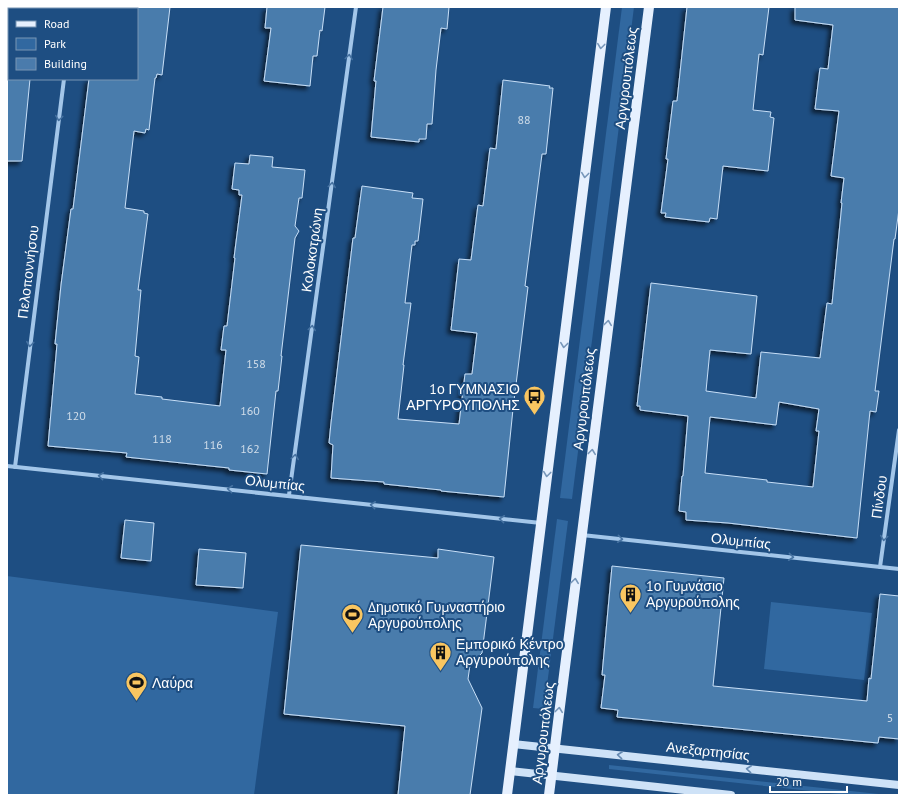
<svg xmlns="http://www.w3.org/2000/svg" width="906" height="802" viewBox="0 0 906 802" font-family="'PT Sans',sans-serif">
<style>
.green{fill:#3168a0}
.building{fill:#4a7bac;stroke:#c7dff7;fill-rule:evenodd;filter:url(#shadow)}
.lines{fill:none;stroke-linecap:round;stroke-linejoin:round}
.minor{stroke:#a3c6e9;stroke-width:4}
.secondary{stroke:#cee2f7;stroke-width:8}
.primary{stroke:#e6f0fe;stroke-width:10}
.oneway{stroke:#7897ba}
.oneway2{stroke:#4672a1}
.oneway3{stroke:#6489b1}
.labels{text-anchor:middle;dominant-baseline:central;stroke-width:4;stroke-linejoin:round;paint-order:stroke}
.number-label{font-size:12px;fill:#d2deea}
.street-label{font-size:14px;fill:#fff;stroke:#1e4e82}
.poi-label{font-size:14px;fill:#fff;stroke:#1e4e82;text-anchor:start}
</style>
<defs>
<filter id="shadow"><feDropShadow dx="-3.5" dy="3.5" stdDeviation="2" flood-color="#0009"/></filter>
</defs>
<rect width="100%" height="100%" fill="#1e4e82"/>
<g class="green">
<polygon points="622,7 634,7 572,499 560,498"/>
<polygon points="557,519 568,521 544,709 533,708"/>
<polygon points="7,576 278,612 254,795 7,795"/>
<polygon points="771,602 872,613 864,680 764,669"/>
<polygon points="609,765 888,795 848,795 609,769"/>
</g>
<g class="building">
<polygon points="137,7 170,7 162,75 157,74 156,78 155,78 149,130 146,129 145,133 134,131 125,208 144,211 144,213 148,214 138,290 141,290 135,356 139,357 135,394 162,397 162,399 220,406 226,350 221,350 224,326 227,326 235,258 234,258 242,195 239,195 239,190 232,189 235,163 249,164 250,155 273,157 272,167 305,170 302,198 299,198 295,226 299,231 295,238 281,356 282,356 278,391 276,391 267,474 229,470 229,468 126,457 127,453 48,446 57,344 55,344 61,285 71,209 73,209 89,79 137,79"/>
<polygon points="267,7 325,7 322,31 320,30 317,56 313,56 310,86 264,81 271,28 265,28"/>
<polygon points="383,7 449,7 447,29 441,28 436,70 432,124 427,124 426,139 419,139 419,142 371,137 376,81 374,81"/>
<polygon points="687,7 769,7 763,55 759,54 753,110 771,112 770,117 774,118 768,171 723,166 717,219 710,218 709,222 665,217 666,213 661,213 668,159 666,159 673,101 677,101"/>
<path d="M795 7H899V209L895 239H894L875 391H879L876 412 870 411 857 538 728 523 686 520V512L679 511 682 476H683L688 416 640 410V406H637L651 283 757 296 751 354 710 350 706 391 756 398 761 352 820 358 827 303 832 304 842 203H841L844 178 831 176 839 111 815 109 820 68 828 69 833 25 795 20ZM779 402 819 409 816 431H819L813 487 767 482V480L705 473 710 417 776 425Z"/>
<polygon points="7,79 30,79 22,161 7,161"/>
<polygon points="503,80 550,86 549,88 553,88 546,154 542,154 525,286 528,287 513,409 504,497 441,491 441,490 384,484 384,482 331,478 333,445 329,443 331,423 353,238 355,238 362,186 413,193 412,198 423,199 418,241 415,241 415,245 412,245 405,303 411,303 403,365 404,365 398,419 459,424 465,374 472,374 477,333 451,330 459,259 471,260 478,205 483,206 490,148 496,149"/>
<polygon points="125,520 154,523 151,561 121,558"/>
<polygon points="301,545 438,558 438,549 494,557 482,653 470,665 468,679 482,708 470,795 398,795 405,726 284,714"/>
<polygon points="199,549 246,553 243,588 196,585"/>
<polygon points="612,566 724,578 713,686 867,701 869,678 871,679 880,594 899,596 899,739 879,737 878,743 617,717 618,710 601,708 605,675 602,675"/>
</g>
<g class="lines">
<g class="minor">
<polyline points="72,9 73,7"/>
<polyline points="7,466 541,523"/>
<polyline points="15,467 64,79"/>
<polyline points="289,495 356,7"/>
<polyline points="582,535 899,569"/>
<polyline points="880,567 899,430"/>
</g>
<g class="secondary">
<polyline points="513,744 899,785"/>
<polyline points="510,771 731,795"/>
</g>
<g class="primary">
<polyline points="507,795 606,7"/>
<polyline points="549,795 558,722 649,7"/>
</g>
</g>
<defs><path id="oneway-chevron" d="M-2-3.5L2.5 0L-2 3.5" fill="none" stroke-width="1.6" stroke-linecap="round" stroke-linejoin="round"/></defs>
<g class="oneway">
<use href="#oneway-chevron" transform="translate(601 46) rotate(97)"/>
<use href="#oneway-chevron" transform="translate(585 175) rotate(97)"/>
<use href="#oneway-chevron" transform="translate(608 323) rotate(-83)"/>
<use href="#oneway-chevron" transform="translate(564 345) rotate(97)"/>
<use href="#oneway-chevron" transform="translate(592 452) rotate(-83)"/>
<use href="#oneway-chevron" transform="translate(547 474) rotate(97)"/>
<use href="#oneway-chevron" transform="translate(575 581) rotate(-83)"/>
<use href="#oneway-chevron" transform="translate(559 710) rotate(-83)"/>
</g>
<g class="oneway2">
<use href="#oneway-chevron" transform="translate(349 57) rotate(-82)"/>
<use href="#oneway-chevron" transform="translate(59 118) rotate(97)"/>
<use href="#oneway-chevron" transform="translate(332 185) rotate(-82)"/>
<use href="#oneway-chevron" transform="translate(312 328) rotate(-82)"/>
<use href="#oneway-chevron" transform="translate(30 344) rotate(97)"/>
<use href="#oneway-chevron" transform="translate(295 457) rotate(-82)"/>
<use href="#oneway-chevron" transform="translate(101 476) rotate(-174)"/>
<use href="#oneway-chevron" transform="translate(230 489) rotate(-174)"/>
<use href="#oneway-chevron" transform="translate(373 505) rotate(-174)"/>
<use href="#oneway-chevron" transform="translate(502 519) rotate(-174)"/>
<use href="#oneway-chevron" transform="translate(884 538) rotate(98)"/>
<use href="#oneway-chevron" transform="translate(620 539) rotate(6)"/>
<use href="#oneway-chevron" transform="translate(791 557) rotate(6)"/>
</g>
<g class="oneway3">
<use href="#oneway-chevron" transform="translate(620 755) rotate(-174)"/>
<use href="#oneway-chevron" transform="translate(749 769) rotate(-174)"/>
</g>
<defs>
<symbol id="bus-pin" viewBox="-11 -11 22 30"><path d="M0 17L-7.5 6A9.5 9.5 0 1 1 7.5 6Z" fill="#f9c661" stroke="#1e4e82"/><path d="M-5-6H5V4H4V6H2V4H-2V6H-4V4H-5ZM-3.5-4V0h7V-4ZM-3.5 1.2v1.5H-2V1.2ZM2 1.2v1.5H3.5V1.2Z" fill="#111"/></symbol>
<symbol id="building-pin" viewBox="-11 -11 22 30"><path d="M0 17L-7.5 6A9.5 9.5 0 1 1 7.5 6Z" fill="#f9c661" stroke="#1e4e82"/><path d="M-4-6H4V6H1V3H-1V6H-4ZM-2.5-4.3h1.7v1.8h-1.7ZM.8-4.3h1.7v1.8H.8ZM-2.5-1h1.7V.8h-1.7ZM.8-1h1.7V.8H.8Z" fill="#111"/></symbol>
<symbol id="stadium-pin" viewBox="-11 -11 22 30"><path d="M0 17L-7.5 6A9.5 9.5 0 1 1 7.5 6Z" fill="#f9c661" stroke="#1e4e82"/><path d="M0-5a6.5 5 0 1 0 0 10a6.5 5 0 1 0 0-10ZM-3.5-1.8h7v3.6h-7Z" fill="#111"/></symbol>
</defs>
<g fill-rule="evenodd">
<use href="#bus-pin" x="522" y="384" width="25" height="34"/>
<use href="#building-pin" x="618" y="582" width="25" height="34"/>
<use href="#stadium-pin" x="340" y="602" width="25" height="34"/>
<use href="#building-pin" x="428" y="640" width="25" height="34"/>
<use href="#stadium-pin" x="124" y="670" width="25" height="34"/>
</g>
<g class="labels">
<g class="number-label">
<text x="524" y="119">88</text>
<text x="256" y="363">158</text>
<text x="250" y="410">160</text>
<text x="76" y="415">120</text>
<text x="162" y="438">118</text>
<text x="213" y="444">116</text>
<text x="250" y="448">162</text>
<text x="890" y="717">5</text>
</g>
<g class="street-label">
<text transform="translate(626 78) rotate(-83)">Αργυρουπόλεως</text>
<text transform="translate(312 250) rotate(-82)">Κολοκοτρώνη</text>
<text transform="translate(28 272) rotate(-83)">Πελοποννήσου</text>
<text transform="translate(584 399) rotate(-83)">Αργυρουπόλεως</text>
<text transform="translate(275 483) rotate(6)">Ολυμπίας</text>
<text transform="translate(879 497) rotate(-82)">Πίνδου</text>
<text transform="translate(741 541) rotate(6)">Ολυμπίας</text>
<text transform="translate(543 733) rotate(-83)">Αργυρουπόλεως</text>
<text transform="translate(708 751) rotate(6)">Ανεξαρτησίας</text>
</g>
<g class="poi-label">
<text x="520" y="389" text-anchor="end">1ο ΓΥΜΝΑΣΙΟ<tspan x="520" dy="16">ΑΡΓΥΡΟΥΠΟΛΗΣ</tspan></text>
<text x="646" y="586">1ο Γυμνάσιο<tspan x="646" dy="16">Αργυρούπολης</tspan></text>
<text x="368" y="607">Δημοτικό Γυμναστήριο<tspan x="368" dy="16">Αργυρούπολης</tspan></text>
<text x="456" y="644">Εμπορικό Κέντρο<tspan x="456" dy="16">Αργυρούπολης</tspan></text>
<text x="152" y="683">Λαύρα</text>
</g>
</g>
<rect width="906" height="802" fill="none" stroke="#ffffff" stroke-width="16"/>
<rect x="8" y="8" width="130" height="72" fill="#1e4e82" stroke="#7895b4"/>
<rect x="16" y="21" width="20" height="6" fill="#e6f0fe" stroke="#7895b4"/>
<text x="44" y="28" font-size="12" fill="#ffffff">Road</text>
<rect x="16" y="38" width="20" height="12" fill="#3168a0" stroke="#7895b4"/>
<text x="44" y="48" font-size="12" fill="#ffffff">Park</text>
<rect x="16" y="58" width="20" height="12" fill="#4a7bac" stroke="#7895b4"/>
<text x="44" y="68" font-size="12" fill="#ffffff">Building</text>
<path d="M770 786v6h77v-6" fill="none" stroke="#ffffff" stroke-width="2"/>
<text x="776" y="786" font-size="12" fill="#ffffff" stroke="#1e4e82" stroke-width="3" paint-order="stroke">20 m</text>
</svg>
